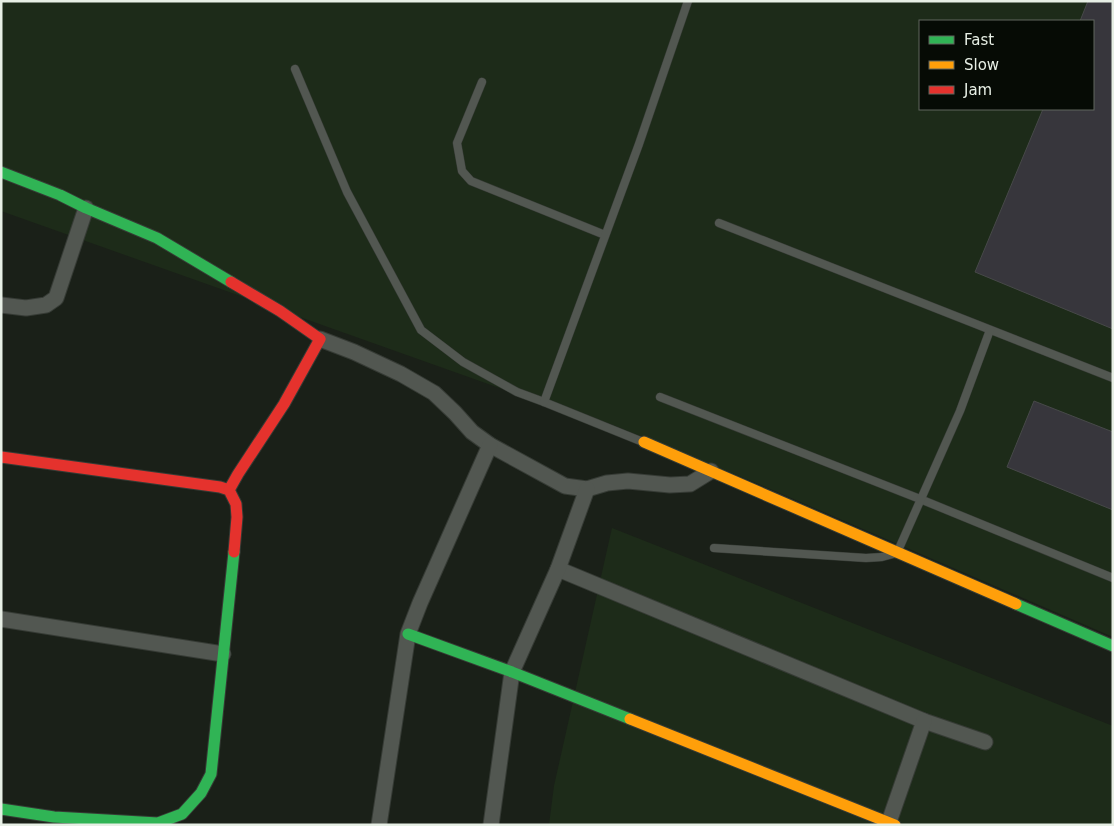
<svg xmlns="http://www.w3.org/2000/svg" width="1114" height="826" viewBox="0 0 1114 826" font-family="'DejaVu Sans',sans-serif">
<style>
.built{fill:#1d2b19;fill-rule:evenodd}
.building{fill:#37363c;stroke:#474949}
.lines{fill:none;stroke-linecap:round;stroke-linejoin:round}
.lane-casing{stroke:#363b35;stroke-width:9}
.street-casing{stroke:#363b35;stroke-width:17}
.fast-casing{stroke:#363b35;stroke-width:13}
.slow-casing{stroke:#363b35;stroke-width:13}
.jam-casing{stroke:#363b35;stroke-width:13}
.lane{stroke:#525751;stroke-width:8}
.street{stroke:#525751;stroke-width:15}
.fast{stroke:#30b455;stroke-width:11}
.slow{stroke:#ff9f0a;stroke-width:11}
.jam{stroke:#e5322d;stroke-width:11}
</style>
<rect width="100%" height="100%" fill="#1a2018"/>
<g class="built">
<path d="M1 1H1113V637L761 485 608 423 511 392 1 211ZM920 21H1093V109H920Z"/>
<polygon points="612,528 1113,726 1113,825 549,825 554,786"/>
</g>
<g class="building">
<polygon points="1088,1 1113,1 1113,329 975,272 1043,109 1093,109 1093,21 1080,21"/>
<polygon points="1034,401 1113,432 1113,510 1007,467"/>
</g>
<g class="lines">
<defs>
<g id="lane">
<polyline points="295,69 347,192 421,330 463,362 517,392 544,402 643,442"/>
<polyline points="482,82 457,143 462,171 471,181 605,235"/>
<polyline points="719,223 1113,378"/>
<polyline points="660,397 920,499 1113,578"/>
<polyline points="544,402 639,144 688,1"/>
<polyline points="714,548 866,558 882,557 897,553 960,411 990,330"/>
</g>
<g id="street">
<polyline points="1,305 26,308 46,305 56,298 86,208"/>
<polyline points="320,339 354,352 401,374 434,393 455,413 472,432 490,445 565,486 587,489 607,483 628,481 670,485 690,484 711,471"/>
<polyline points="558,569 924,721 985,742"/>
<polyline points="1,619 223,654"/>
<polyline points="889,822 924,721"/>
<polyline points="379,825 408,634 420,603 490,445"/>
<polyline points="491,825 512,672 558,569 587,489"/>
</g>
<g id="fast">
<polyline points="1,172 60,195 86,208 157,238 231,282"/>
<polyline points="1016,604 1113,646"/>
<polyline points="408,634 512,672 630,719"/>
<polyline points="1,809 54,817 158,823 182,814 201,793 211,774 234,552"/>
</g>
<g id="slow">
<polyline points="644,442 1016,604"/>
<polyline points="630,719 895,825"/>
</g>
<g id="jam">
<polyline points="1,457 220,487 229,490 236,504 237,517 234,552"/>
<polyline points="229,490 238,474 284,404 320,339 280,311 231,282"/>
</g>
</defs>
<use href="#lane" class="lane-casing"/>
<use href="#street" class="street-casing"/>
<use href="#fast" class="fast-casing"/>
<use href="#slow" class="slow-casing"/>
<use href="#jam" class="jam-casing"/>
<use href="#lane" class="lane"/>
<use href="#street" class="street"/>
<use href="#fast" class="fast"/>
<use href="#slow" class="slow"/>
<use href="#jam" class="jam"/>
</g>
<rect width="1114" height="826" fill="none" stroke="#e7efe5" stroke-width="5"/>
<rect x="919" y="20" width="175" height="90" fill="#060b05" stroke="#60665f"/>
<rect x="929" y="36" width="25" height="8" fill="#30b455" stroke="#60665f"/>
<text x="964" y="45" font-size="15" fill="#e7efe5">Fast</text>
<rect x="929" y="61" width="25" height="8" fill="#ff9f0a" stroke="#60665f"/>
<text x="964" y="70" font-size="15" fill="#e7efe5">Slow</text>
<rect x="929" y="86" width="25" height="8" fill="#e5322d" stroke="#60665f"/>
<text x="964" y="95" font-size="15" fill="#e7efe5">Jam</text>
</svg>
